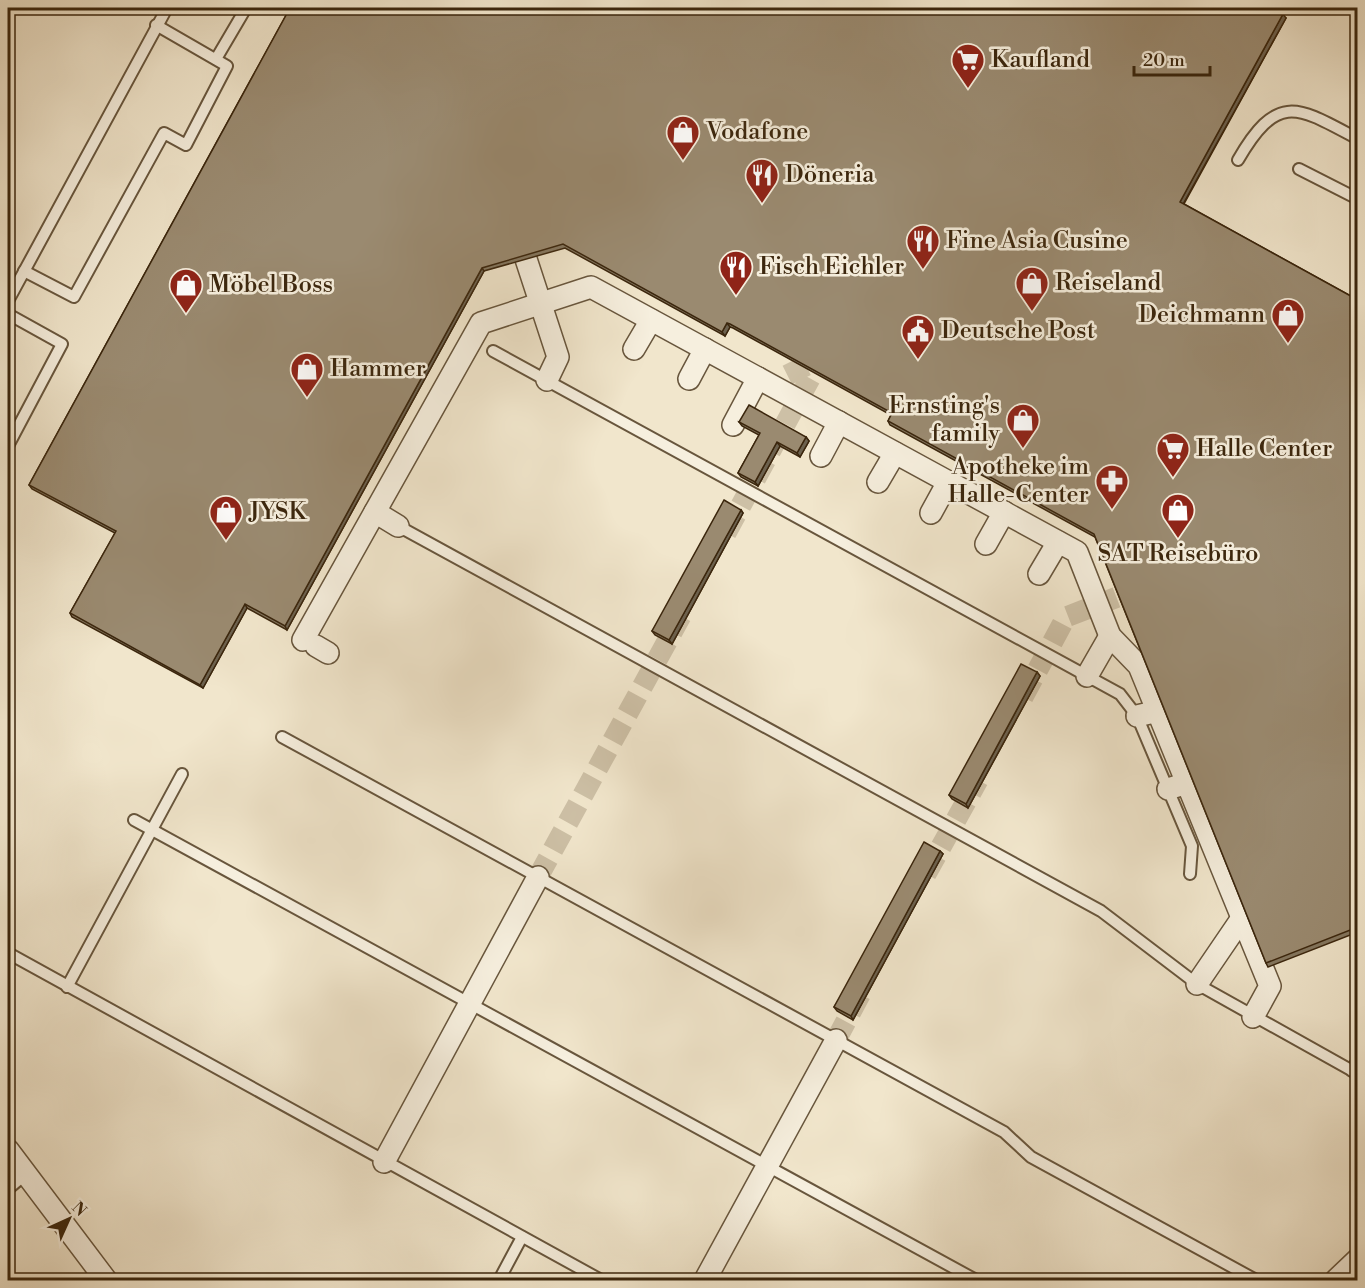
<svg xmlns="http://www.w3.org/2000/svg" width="1365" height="1288" viewBox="0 0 1365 1288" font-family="'Libre Bodoni',serif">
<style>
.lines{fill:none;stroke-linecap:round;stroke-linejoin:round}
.street-tunnel{stroke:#cdc0a6;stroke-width:21;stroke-dasharray:21 10;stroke-linecap:butt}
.lane-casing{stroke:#68563d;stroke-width:14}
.street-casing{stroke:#68563d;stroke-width:24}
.lane{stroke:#f6efde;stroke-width:10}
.street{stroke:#f6efde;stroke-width:21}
.wall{fill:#847760;stroke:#3b260d;stroke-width:1.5}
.shaded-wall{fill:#6c614e;stroke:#3b260d;stroke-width:1.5}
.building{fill:#9a8a70;stroke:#3b260d;stroke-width:1.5}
.labels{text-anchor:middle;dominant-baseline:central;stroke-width:5;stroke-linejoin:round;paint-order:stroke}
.poi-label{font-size:24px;fill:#3b260d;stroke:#f6efde;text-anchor:start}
</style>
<rect width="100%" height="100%" fill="#f1e6cc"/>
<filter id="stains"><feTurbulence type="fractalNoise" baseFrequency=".00333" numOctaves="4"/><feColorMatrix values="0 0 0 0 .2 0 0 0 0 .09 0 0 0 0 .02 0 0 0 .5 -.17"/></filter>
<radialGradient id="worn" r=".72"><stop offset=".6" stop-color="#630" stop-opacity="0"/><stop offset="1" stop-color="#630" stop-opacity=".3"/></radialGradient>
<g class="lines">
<g class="street-tunnel">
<polyline points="792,361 805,387"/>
<polyline points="726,533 813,373"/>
<polyline points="1023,697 1066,617 1120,596"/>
<polyline points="926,874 978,780"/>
<polyline points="538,877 681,616"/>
<polyline points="836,1040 861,993"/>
</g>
<defs>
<g id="lane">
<polyline points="216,59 246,8"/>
<path d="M1238 160C1278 91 1298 107 1358 139"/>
<polyline points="1299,169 1358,199"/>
<polyline points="24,271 74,297 164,133 186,145 227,66 156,25"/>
<polyline points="8,301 167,8"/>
<polyline points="8,314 62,344 8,446"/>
<polyline points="493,351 1120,694 1137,716 1192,846 1190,874"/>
<polyline points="398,526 1101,911 1197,984 1358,1074"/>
<polyline points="282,737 1004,1132 1031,1157 1256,1280"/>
<polyline points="134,820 976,1280"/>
<polyline points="8,953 601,1280"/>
<polyline points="67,987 182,774"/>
<polyline points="1352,1071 1358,1059"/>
<polyline points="8,1189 26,1174"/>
<polyline points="499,1280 522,1237"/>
</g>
<g id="street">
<polyline points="526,259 558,357 547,380"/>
<polyline points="634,349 651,320"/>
<polyline points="689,379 705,349"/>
<polyline points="733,425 758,378"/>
<polyline points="821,456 839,422"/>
<polyline points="878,482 895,453"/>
<polyline points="375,512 398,526"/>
<polyline points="931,513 948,482"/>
<polyline points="986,544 1004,512"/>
<polyline points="1039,574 1058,542"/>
<polyline points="303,640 481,323 591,287 1077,552 1110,636 1139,666 1270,986 1253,1017"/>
<polyline points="316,646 328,653"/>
<polyline points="1087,676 1110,636"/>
<polyline points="1137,716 1158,711"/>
<polyline points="1168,789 1187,783"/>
<polyline points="1197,984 1242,918"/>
<polyline points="8,1150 106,1280"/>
<polyline points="384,1162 538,877"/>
<polyline points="705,1280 836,1040"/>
<polyline points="1336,1280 1358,1259"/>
</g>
</defs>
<use href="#lane" class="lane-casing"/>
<use href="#street" class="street-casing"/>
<use href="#lane" class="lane"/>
<use href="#street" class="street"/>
</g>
<g class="wall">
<polygon points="290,8 1244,9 1286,18 1184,204 1358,300 1358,932 1268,967 1266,963 1095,537 890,425 888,421 891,415 733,328 730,327 725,336 565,248 484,271 287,630 247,608 203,688 72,617 70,613 115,533 32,489 29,485"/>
<polygon points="739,422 806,437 809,441 800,457 780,446 758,486 741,477 738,473 759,435 742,426"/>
<polygon points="741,510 743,513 672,644 655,635 652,631"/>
<polygon points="1037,672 1040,676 968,808 952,799 949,795"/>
<polygon points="940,851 943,854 853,1020 837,1011 834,1007"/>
</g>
<g class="shaded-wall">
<polygon points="1283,14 1286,18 1182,206 1180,202"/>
<polygon points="482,268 484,271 287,630 285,626"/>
<polygon points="727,323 730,327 725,336 722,332"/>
<polygon points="806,437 809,441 800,457 797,453"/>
<polygon points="777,442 780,446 758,486 755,482"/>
<polygon points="741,510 743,513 672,644 669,640"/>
<polygon points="245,604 247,608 203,688 200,685"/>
<polygon points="1037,672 1040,676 968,808 966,804"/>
<polygon points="940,851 943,854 853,1020 851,1016"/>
</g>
<g class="building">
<polygon points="290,8 1242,8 1244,9 1245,8 1271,8 1283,14 1180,202 1358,300 1358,927 1266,963 1094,534 888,421 892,413 730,324 727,323 722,332 563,244 482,268 285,626 245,604 200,685 70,613 116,531 29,485"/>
<polygon points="749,405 806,437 797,453 777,442 755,482 738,473 760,433 739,422"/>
<polygon points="724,500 741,510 669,640 652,631"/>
<polygon points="1021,664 1037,672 966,804 949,795"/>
<polygon points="924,842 940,851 851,1016 834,1007"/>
</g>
<defs>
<symbol id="supermarket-pin" viewBox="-11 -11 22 30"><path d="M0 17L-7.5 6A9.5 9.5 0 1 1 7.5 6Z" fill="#8f2418" stroke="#f6efde"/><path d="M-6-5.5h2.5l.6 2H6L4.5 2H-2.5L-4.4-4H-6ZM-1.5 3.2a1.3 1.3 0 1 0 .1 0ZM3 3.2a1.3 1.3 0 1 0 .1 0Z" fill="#fff"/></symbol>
<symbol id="shop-pin" viewBox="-11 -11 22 30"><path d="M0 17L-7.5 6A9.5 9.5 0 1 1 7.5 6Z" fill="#8f2418" stroke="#f6efde"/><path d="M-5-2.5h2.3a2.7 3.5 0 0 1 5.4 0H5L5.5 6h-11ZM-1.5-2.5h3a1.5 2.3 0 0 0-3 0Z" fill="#fff"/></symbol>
<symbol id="restaurant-pin" viewBox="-11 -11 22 30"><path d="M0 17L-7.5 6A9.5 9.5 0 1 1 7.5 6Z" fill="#8f2418" stroke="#f6efde"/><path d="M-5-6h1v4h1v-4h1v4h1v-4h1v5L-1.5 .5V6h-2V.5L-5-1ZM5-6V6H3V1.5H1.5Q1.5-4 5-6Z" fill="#fff"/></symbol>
<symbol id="civic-pin" viewBox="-11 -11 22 30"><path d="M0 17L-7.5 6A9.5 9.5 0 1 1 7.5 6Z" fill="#8f2418" stroke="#f6efde"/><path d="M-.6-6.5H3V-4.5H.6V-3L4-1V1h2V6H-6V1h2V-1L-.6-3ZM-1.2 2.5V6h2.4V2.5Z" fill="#fff"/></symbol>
<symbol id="pharmacy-pin" viewBox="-11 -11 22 30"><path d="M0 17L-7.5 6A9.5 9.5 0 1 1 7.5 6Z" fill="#8f2418" stroke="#f6efde"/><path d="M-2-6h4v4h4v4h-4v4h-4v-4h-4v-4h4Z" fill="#fff"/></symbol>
</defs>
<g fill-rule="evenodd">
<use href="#supermarket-pin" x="949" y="41" width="38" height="52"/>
<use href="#shop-pin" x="664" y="113" width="38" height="52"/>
<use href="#restaurant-pin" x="743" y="156" width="38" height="52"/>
<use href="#restaurant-pin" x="904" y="222" width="38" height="52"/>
<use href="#restaurant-pin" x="717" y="248" width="38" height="52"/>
<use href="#shop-pin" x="1013" y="264" width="38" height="52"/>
<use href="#shop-pin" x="167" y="266" width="38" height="52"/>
<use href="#shop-pin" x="1269" y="296" width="38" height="52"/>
<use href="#civic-pin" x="899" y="312" width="38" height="52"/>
<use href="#shop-pin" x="288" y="350" width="38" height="52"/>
<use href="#shop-pin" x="1004" y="401" width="38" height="52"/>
<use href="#supermarket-pin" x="1154" y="430" width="38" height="52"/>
<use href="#pharmacy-pin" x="1093" y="462" width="38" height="52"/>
<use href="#shop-pin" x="1159" y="491" width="38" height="52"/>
<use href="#shop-pin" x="207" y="493" width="38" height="52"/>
</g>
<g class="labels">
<g class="poi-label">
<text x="991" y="60">Kaufland</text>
<text x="706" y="132">Vodafone</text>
<text x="785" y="175">Döneria</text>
<text x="946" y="241">Fine Asia Cusine</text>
<text x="759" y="267">Fisch Eichler</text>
<text x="1055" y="283">Reiseland</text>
<text x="209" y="285">Möbel Boss</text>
<text x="1265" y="315" text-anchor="end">Deichmann</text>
<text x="941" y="331">Deutsche Post</text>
<text x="330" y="369">Hammer</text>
<text x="1000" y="406" text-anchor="end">Ernsting's<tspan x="1000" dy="28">family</tspan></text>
<text x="1196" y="449">Halle Center</text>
<text x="1089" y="467" text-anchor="end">Apotheke im<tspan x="1089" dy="28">Halle-Center</tspan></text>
<text x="249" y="512">JYSK</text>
<text x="1178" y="554" text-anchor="middle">SAT Reisebüro</text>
</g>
</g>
<rect width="1365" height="1288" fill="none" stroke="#f1e6cc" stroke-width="30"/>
<rect x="9" y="9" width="1347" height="1270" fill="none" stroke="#3b260d" stroke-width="3"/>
<rect x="15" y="15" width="1335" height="1258" fill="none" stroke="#3b260d" stroke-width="1.5"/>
<g transform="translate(69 1219) rotate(45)" stroke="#f6efde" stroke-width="4.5" paint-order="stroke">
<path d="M0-4.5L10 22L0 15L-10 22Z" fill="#3b260d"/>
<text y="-9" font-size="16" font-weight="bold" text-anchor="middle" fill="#3b260d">N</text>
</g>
<path d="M1134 66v9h76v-9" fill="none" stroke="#3b260d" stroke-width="3"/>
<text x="1143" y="66" font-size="18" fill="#3b260d" stroke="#f6efde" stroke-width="4.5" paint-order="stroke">20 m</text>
<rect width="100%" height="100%" filter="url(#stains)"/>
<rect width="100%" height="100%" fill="url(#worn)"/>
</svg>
